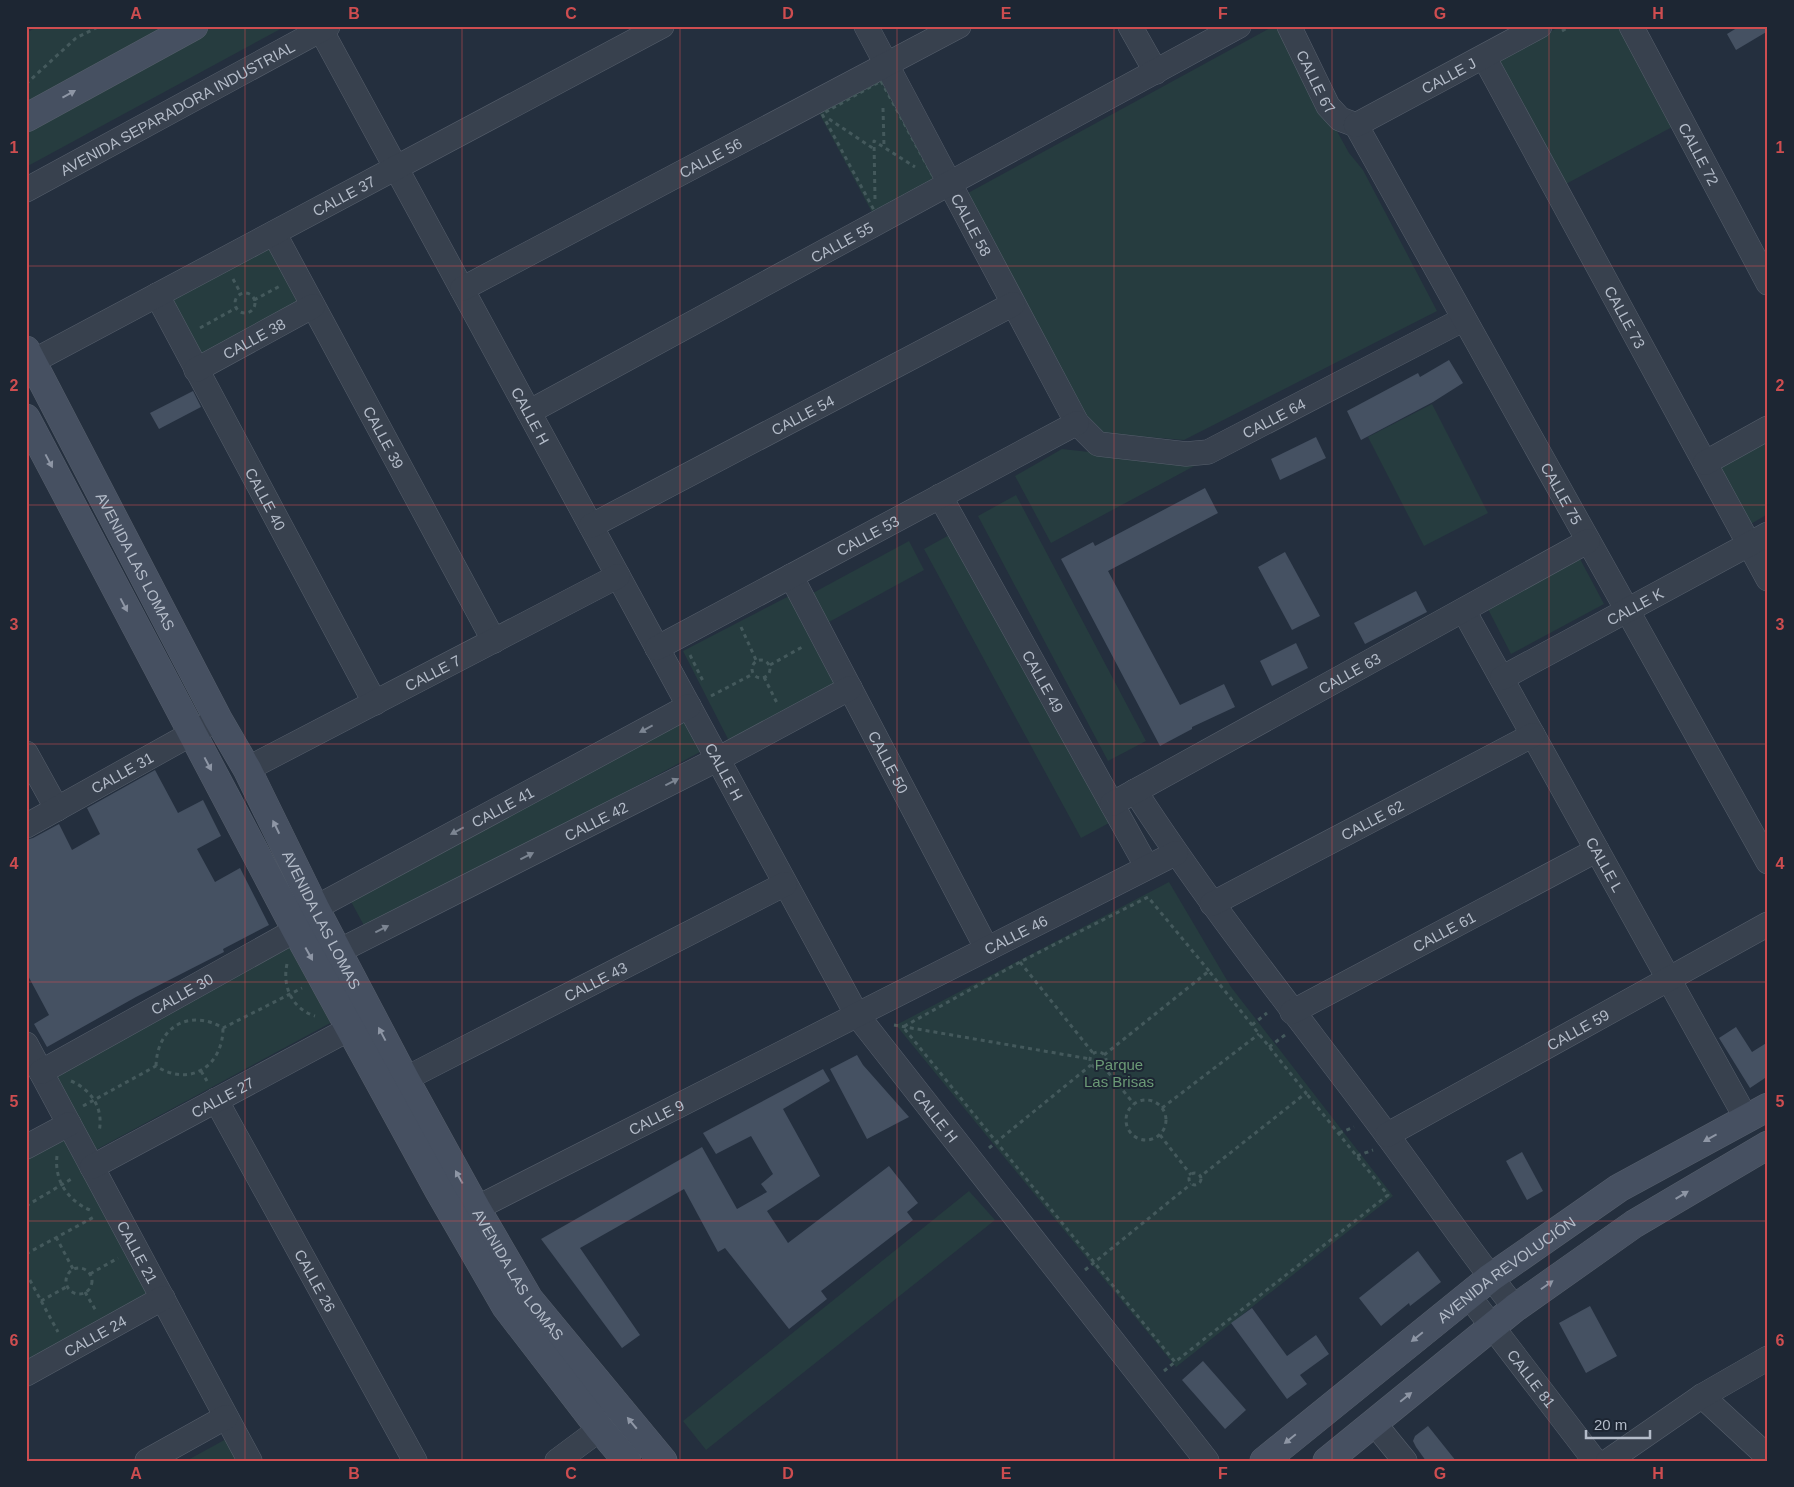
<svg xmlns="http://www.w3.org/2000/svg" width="1794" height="1487" viewBox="0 0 1794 1487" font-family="Helvetica,sans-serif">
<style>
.green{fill:#263c3f}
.building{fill:#455162}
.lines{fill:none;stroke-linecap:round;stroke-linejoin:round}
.street-casing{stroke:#565f6c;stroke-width:25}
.secondary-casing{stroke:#565f6c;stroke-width:29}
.path{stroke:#44595c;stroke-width:3;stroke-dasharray:4 4;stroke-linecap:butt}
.street{stroke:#38414e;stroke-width:24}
.secondary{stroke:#465061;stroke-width:28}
.oneway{fill:#8e96a5}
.oneway2{fill:#7c8592}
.grid{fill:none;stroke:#ce4d50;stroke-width:1;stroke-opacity:0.55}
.labels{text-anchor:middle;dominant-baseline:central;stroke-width:4;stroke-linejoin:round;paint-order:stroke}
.street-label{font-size:15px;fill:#b4bcc9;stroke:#1d2633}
.park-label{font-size:15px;fill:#6b9a76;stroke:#1d2633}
.neatline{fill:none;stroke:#ce4d50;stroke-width:2}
.grid-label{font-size:16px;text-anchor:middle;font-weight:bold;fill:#ce4d50}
</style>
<rect width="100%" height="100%" fill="#242f3e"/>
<g class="green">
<polygon points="39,26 176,26 26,108 26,33"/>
<polygon points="212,26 286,26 26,167 26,128"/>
<polygon points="1274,26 1279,26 1349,153 1363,170 1437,311 1184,440 1099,433 1090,425 968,193"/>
<polygon points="1561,26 1620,26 1674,126 1564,185 1499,59"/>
<polygon points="882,76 939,181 874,216 818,111"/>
<polygon points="273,243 304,302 199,358 168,299"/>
<polygon points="1432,404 1488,513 1424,546 1368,437"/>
<polygon points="1768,427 1768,514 1749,525 1712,457"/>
<polygon points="1062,449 1198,464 1051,543 1015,476"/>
<polygon points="1016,495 1146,741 1108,761 978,516"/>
<polygon points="951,534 1109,823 1081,838 924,549"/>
<polygon points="909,541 924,570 829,622 813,593"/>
<polygon points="1580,559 1604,604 1511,654 1488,609"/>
<polygon points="793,594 839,684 729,741 683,651"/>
<polygon points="681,717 700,752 367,931 348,896"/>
<polygon points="1169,882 1231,987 1393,1196 1176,1367 896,1025"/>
<polygon points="294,945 334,1021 92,1152 52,1077"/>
<polygon points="62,1134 149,1296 26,1363 26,1154"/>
<polygon points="969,1191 995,1220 706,1450 683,1421"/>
<polygon points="228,1438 240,1461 186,1461"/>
</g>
<g class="building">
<polygon points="1740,26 1768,26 1768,31 1736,50 1727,34"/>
<polygon points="1449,360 1463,383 1433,402 1361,440 1347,411 1418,373 1420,377"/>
<polygon points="193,391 201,407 159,429 150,413"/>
<polygon points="1316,437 1326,458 1280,480 1271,459"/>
<polygon points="1205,488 1218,513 1108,571 1180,705 1224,684 1235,707 1192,727 1192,729 1160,746 1061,559 1093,542 1095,546"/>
<polygon points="1285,552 1320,616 1292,630 1258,567"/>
<polygon points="1416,591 1427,612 1365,644 1354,623"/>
<polygon points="1296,643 1308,668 1272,686 1260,661"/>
<polygon points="155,770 178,813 203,800 221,836 197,849 215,882 240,868 269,925 223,949 224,952 136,997 47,1047 34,1024 49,1015 26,972 26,840 33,838 59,824 72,850 100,834 87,808"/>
<polygon points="1736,1027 1752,1052 1768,1042 1768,1076 1750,1088 1719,1038"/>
<polygon points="857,1055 863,1065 909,1117 867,1139 830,1069"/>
<polygon points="823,1069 830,1081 783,1109 820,1176 767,1211 788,1243 889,1166 918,1203 907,1212 913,1220 821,1291 827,1299 789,1329 725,1248 718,1252 684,1189 580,1248 640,1335 622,1348 541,1239 702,1147 737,1209 767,1192 761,1184 773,1174 751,1136 716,1154 703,1133"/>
<polygon points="1522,1152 1543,1191 1527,1200 1506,1161"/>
<polygon points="1418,1251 1441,1282 1410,1306 1409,1303 1381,1326 1359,1298"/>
<polygon points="1590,1306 1617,1356 1586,1373 1559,1323"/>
<polygon points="1252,1308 1287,1356 1316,1335 1329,1354 1300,1375 1307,1384 1287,1399 1231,1323"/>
<polygon points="1203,1361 1246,1410 1225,1429 1182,1380"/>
<polygon points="1428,1426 1456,1461 1426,1461 1416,1447 1413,1441 1415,1436"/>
</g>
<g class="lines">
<defs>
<g id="street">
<path id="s1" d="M866 26 1077 423 1098 444 1186 454 1208 452 1464 319"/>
<polyline points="1130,26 1156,72"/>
<path id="s2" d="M1289 26 1328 106 1340 119 1356 125"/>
<path id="s3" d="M1631 26 1768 283"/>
<path id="s4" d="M321 30 857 1015 1207 1461"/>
<path id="s5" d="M1484 57 1768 579"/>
<path id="s6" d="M1356 125 1768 862"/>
<path id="s7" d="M1356 125 1540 26"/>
<path id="s8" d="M26 190 328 26"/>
<path id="s9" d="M274 233 494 641"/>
<path id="s10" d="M462 289 959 26"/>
<path id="s11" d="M157 295 375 703"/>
<path id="s12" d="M26 365 662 26"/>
<path id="s13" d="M196 370 313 306"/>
<path id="s14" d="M529 412 1239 26"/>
<polyline points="1705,463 1768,428"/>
<path id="s15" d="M940 496 1147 867"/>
<path id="s16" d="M591 526 1013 304"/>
<path id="s17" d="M791 576 987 949"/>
<path id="s18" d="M1464 611 1746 1118"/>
<path id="s19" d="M657 648 1077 423"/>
<path id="s20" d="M1502 678 1768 534"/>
<polyline points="26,753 57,809"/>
<path id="s21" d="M247 769 618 576"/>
<path d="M1135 791C1213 911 1302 1021 1387 1135 1430 1193 1470 1252 1515 1308"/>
<path id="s22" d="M1112 804 1588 541"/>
<path id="s23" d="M26 826 218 719"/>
<path id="s24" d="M1212 904 1533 735"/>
<path id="s25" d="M339 951 718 759 850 688"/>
<path id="s26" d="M1292 1012 1597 850"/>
<path id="s27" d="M26 1044 250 1461"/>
<path id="s28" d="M41 1072 296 930 315 908 689 706"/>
<path id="s29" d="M405 1079 785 884"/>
<path id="s30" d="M216 1100 415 1461"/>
<path id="s31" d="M1387 1135 1768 924"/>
<polyline points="26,1147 69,1124"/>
<path id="s32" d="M92 1167 351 1028"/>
<path id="s33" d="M461 1216 1176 853"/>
<path id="s34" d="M1468 1295 1595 1461"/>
<path id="s35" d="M26 1374 163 1298"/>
<polyline points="1702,1396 1768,1457"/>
<polyline points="1374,1423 1405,1461"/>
<polyline points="147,1461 226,1417"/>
<polyline points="557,1461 600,1429"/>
<polyline points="1608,1461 1702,1396 1768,1358"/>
</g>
<g id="secondary">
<polyline points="26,118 194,26"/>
<path id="s36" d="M26 350 218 719 247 769 315 908 405 1079 476 1208 529 1299 663 1461"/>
<polyline points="26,418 296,930 439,1191 506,1307 600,1429 627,1461"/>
<path id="s37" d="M1264 1461 1490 1278 1619 1188 1768 1107"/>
<polyline points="1327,1461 1515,1308 1634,1224 1768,1145"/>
</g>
</defs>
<use href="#street" class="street-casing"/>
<use href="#secondary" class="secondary-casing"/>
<g class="path">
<polyline points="1562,31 1571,26"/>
<polygon points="881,81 935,180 875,212 822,114"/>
<polyline points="26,84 76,38 100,26"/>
<polyline points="883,108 884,146"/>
<polyline points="829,119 874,149"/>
<polyline points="875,199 874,141 915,167"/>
<polyline points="233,279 241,294"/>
<circle cx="245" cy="303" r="10"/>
<polyline points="254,300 280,286"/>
<polyline points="200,328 236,308"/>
<polyline points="741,627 756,660"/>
<polyline points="690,655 704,683"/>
<circle cx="761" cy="669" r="9"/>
<polyline points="770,665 804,646"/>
<polyline points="764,677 777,703"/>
<polyline points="711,696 753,674"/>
<polyline points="1020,962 1093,1053"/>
<path d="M287 964C282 986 292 1009 315 1016"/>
<polyline points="1209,971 1148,897 1020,962 903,1027 1175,1362 1388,1195 1306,1093"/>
<polyline points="894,1025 1090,1059"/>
<polyline points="1252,1025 1267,1013"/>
<polyline points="1269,1047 1285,1035"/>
<circle cx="1098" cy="1060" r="8"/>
<polyline points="1104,1055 1209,971 1306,1093 1201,1176"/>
<path d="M156 1066C157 1027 189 1008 223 1028L302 988"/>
<polyline points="1103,1066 1134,1104"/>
<polyline points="201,1071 207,1081"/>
<path d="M71 1081C92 1090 104 1109 99 1132"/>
<circle cx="1146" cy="1120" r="20"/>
<path d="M83 1106 156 1066C190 1088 223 1066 223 1028"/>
<polyline points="1162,1108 1259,1034"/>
<polyline points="1339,1133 1354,1127"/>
<polyline points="1160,1135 1191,1175"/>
<polyline points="989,1148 1091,1065"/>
<path d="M57 1156C54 1180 68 1201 90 1210"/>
<polyline points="1357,1156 1373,1150"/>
<circle cx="1195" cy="1179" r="6"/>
<polyline points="26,1206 73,1178"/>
<polyline points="56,1237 73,1269"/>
<polyline points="26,1254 94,1217"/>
<circle cx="79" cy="1281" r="13"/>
<polyline points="1085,1270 1191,1184"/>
<polyline points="26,1273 58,1332"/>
<polyline points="90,1274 118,1258"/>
<polyline points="85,1292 96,1311"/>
<polyline points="41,1301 68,1286"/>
<polyline points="1164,1371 1175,1362"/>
</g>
<use href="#street" class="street"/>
<use href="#secondary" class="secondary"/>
</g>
<defs><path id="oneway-solid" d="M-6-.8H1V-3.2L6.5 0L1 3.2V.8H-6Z" transform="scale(1.25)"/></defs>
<g class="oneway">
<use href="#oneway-solid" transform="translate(69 94) rotate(-29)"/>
<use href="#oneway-solid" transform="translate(49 461) rotate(62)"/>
<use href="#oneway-solid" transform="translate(124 605) rotate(62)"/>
<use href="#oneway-solid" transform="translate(208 764) rotate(62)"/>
<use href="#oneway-solid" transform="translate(276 827) rotate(-116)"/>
<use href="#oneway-solid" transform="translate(309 954) rotate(61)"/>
<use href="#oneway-solid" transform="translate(382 1034) rotate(-118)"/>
<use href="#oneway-solid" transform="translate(1710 1138) rotate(151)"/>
<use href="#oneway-solid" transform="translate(459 1177) rotate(-119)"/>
<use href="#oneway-solid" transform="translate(1682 1195) rotate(-31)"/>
<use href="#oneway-solid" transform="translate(1547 1285) rotate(-35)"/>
<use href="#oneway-solid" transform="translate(1417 1337) rotate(141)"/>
<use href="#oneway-solid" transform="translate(1406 1397) rotate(-39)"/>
<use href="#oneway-solid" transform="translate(632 1423) rotate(-130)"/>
<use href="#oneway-solid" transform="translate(1290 1439) rotate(141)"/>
</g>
<g class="oneway2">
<use href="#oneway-solid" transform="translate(646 729) rotate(152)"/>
<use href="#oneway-solid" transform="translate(672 782) rotate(-27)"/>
<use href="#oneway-solid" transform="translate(457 831) rotate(152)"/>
<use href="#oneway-solid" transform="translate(527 856) rotate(-27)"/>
<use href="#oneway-solid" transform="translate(382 929) rotate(-27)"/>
</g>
<path class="grid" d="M245 26V1461M462 26V1461M680 26V1461M897 26V1461M1114 26V1461M1332 26V1461M1549 26V1461M26 266H1768M26 505H1768M26 744H1768M26 982H1768M26 1221H1768"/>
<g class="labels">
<g class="street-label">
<text stroke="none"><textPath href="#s7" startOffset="105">CALLE J</textPath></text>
<text stroke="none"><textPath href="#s2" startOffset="62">CALLE 67</textPath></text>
<text stroke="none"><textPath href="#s8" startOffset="172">AVENIDA SEPARADORA INDUSTRIAL</textPath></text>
<text stroke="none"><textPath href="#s3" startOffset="145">CALLE 72</textPath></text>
<text stroke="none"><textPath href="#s10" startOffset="281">CALLE 56</textPath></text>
<text stroke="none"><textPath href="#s12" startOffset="360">CALLE 37</textPath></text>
<text stroke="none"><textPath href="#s1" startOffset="225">CALLE 58</textPath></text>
<text stroke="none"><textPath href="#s14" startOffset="356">CALLE 55</textPath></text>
<text stroke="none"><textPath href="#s5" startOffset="296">CALLE 73</textPath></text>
<text stroke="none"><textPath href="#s13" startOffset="66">CALLE 38</textPath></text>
<text stroke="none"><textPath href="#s16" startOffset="239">CALLE 54</textPath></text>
<text stroke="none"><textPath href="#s4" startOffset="439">CALLE H</textPath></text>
<text stroke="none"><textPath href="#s1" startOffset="664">CALLE 64</textPath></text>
<text stroke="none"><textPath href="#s9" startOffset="232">CALLE 39</textPath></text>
<text stroke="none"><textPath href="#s6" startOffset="422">CALLE 75</textPath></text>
<text stroke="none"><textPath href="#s11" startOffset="231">CALLE 40</textPath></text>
<text stroke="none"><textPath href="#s19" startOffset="239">CALLE 53</textPath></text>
<text stroke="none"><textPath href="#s36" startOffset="238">AVENIDA LAS LOMAS</textPath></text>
<text stroke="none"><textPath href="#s20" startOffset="151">CALLE K</textPath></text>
<text stroke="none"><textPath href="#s21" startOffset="209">CALLE 7</textPath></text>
<text stroke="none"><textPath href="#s22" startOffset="271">CALLE 63</textPath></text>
<text stroke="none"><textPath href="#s15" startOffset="212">CALLE 49</textPath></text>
<text stroke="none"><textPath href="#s17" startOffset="210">CALLE 50</textPath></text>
<text stroke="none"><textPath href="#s4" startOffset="844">CALLE H</textPath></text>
<text stroke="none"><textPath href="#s23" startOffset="110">CALLE 31</textPath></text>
<text stroke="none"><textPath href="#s28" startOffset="534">CALLE 41</textPath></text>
<text stroke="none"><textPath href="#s24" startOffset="181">CALLE 62</textPath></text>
<text stroke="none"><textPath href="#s25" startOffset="288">CALLE 42</textPath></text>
<text stroke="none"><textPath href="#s18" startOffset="290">CALLE L</textPath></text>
<text stroke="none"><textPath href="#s36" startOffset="642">AVENIDA LAS LOMAS</textPath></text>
<text stroke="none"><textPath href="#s26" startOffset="172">CALLE 61</textPath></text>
<text stroke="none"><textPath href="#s33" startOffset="622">CALLE 46</textPath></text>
<text stroke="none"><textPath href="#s29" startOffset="214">CALLE 43</textPath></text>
<text stroke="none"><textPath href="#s28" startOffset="161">CALLE 30</textPath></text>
<text stroke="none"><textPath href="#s31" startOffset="218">CALLE 59</textPath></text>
<text stroke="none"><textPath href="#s32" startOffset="148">CALLE 27</textPath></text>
<text stroke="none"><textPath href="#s4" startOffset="1249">CALLE H</textPath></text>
<text stroke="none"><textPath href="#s33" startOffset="219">CALLE 9</textPath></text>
<text stroke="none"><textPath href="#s27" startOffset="236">CALLE 21</textPath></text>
<text stroke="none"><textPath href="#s37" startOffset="309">AVENIDA REVOLUCIÓN</textPath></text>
<text stroke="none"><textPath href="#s36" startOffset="1048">AVENIDA LAS LOMAS</textPath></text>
<text stroke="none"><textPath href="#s30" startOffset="206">CALLE 26</textPath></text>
<text stroke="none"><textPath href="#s35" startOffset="79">CALLE 24</textPath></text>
<text stroke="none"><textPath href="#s34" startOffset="105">CALLE 81</textPath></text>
</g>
<g class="park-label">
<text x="1119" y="1064">Parque<tspan x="1119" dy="17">Las Brisas</tspan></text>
</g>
</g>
<rect width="1794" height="1487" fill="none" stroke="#1d2633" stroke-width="55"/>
<path d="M1586 1430v8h64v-8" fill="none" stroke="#b4bcc9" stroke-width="2.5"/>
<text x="1594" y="1430" font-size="15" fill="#b4bcc9" stroke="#1d2633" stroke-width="4" paint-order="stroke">20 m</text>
<rect x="28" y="28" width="1738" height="1432" class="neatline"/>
<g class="grid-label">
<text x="136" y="19">A</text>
<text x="354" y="19">B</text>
<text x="571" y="19">C</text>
<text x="788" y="19">D</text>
<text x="1006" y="19">E</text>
<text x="1223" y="19">F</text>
<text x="1440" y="19">G</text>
<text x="1658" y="19">H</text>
<text x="14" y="153">1</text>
<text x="1780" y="153">1</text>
<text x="14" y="391">2</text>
<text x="1780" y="391">2</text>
<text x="14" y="630">3</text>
<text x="1780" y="630">3</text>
<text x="14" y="869">4</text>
<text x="1780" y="869">4</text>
<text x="14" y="1107">5</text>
<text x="1780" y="1107">5</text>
<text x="14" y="1346">6</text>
<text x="1780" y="1346">6</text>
<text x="136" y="1479">A</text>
<text x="354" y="1479">B</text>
<text x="571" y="1479">C</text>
<text x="788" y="1479">D</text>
<text x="1006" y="1479">E</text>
<text x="1223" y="1479">F</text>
<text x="1440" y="1479">G</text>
<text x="1658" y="1479">H</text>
</g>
</svg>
